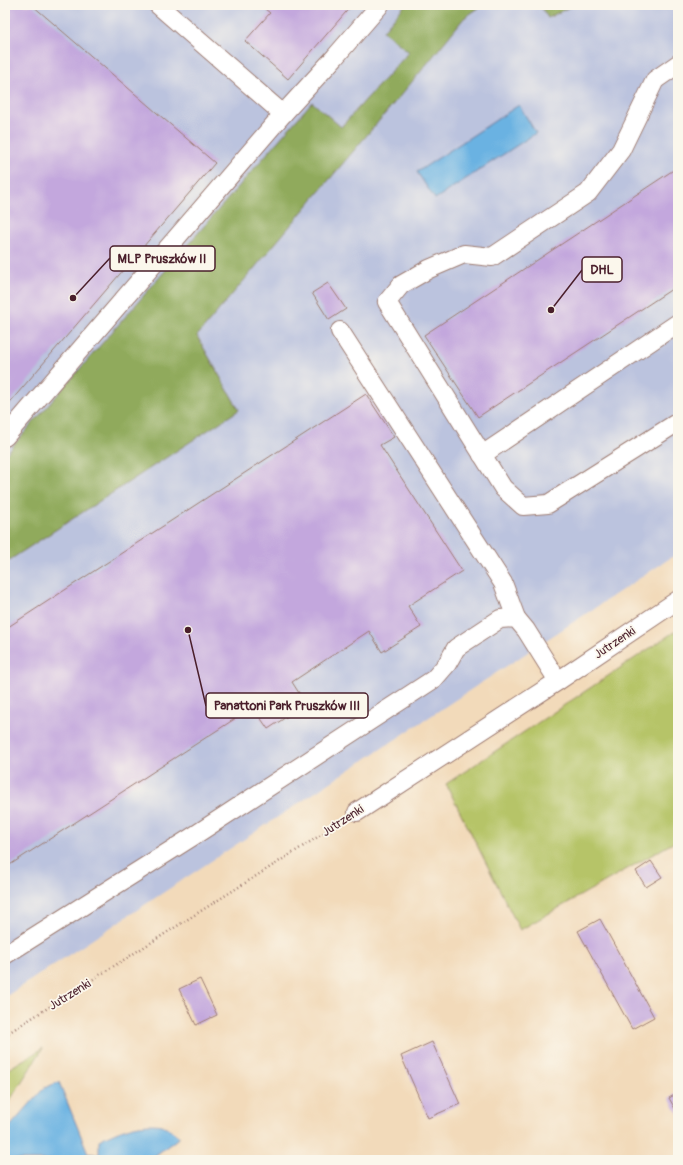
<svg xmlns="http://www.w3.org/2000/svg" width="683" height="1165" viewBox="0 0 683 1165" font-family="Pangolin,sans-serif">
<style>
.industrial{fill:#bbc3de}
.green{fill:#b6c467;stroke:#807249}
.forest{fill:#90aa5c;stroke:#6d6444}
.water{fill:#6bb2e2;stroke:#5a6886}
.building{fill:#c3a7dd}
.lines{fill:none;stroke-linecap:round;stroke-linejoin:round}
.minor-casing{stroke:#9e7c72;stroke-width:20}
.path{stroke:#9e7c72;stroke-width:2.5;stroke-dasharray:1 3;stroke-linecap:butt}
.minor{stroke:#fff;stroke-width:18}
.labels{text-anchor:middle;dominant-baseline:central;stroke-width:3.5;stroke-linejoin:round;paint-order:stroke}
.street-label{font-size:12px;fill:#4a1f2b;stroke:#fbf7ec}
.leader{fill:none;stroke:#4a1f2b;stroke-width:1.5}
.callout-dot{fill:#4a1f2b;stroke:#fbf7ec;stroke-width:1.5}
.callout{fill:#fbf7ec;stroke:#4a1f2b;stroke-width:1.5}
.callout-label{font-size:13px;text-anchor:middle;font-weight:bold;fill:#4a1f2b}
</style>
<rect width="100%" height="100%" fill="#fbf7ec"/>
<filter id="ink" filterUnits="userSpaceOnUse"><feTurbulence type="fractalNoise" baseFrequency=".025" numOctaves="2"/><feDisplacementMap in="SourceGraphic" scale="8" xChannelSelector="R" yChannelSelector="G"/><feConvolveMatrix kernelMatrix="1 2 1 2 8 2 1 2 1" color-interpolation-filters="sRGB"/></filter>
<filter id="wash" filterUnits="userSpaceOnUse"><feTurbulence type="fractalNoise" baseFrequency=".012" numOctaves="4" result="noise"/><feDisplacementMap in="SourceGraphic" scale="16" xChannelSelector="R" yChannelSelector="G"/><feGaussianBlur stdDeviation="0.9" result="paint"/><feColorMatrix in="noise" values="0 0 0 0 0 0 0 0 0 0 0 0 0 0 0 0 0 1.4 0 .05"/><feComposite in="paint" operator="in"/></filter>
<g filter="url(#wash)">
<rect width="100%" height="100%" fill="#f2daba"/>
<g class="industrial">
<polygon points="5,5 405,5 383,31 410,51 341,127 312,103 5,455"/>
<polygon points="483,5 540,5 549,18 573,5 678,5 678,553 5,997 5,563 239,410 197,336 422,70 464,18"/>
</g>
<g class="green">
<polygon points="677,630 678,840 520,930 446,784"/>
<polygon points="43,1048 5,1108 5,1071"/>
</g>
<g class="forest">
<polygon points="405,5 483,5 464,18 422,70 197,336 239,410 5,563 5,455 312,102 341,127 409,52 383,31"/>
<polygon points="540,5 573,5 548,18"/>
</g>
<g class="water">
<polygon points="519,105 536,133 435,199 417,172"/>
<path d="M59 1082 88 1153 99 1155V1140C118 1130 140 1121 162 1125 168 1127 175 1134 180 1137L149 1160H5V1132L44 1088Z"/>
</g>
<g id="blocks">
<g class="building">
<polygon points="5,5 32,5 215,163 5,408"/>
<polygon points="260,5 352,5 288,79 245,41 270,13"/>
<polygon points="678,167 678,285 478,417 424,335"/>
<polygon points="328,283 346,309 329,320 312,293"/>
<polygon points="366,394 394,437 380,445 462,571 408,606 421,627 382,652 369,631 292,682 306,704 268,729 253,707 5,868 5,629"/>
<polygon points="651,861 662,877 646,887 636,871"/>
<polygon points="600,919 654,1017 632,1029 578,931"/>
<polygon points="200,979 217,1015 196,1025 179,989"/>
<polygon points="432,1042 460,1104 428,1118 401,1056"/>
<polygon points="678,1093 678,1114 669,1098"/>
</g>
</g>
</g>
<g filter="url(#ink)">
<use href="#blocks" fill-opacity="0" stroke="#9e7c72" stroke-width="1"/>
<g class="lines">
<defs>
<g id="minor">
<polyline points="158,5 283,114"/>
<polyline points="678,64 655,80 621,150 588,193 492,257 464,254 429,269 401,285 387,302 503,488 523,506 548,504 678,422"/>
<polyline points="340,331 503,583 516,618"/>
<polyline points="5,437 283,114 335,57 380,5"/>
<polyline points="482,455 678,323"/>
<polyline points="357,812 558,681 678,600"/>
<polyline points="5,955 192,837 434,679 447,664 456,648 500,619 516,618 526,630 558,681"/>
</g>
</defs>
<use href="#minor" class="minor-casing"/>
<polyline class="path" points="5,1035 343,821"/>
<use href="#minor" class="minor"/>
</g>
</g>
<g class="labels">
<g class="street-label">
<text transform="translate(615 643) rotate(-34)">Jutrzenki</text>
<text transform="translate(343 821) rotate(-33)">Jutrzenki</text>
<text transform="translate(70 995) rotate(-32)">Jutrzenki</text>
</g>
</g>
<path class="leader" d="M73 298L110 258M551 310L582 270M188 630L206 706"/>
<g class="callout-dot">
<circle cx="73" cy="298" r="4"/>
<circle cx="551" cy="310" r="4"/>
<circle cx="188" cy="630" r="4"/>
</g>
<g class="callout">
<rect x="110" y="246" width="105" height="25" rx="4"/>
<rect x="582" y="257" width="40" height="25" rx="4"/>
<rect x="206" y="693" width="162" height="25" rx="4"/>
</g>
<g class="callout-label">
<text x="162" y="263">MLP Pruszków II</text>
<text x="602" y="274">DHL</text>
<text x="287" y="710">Panattoni Park Pruszków III</text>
</g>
<rect width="683" height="1165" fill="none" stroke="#fbf7ec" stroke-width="20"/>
</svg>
